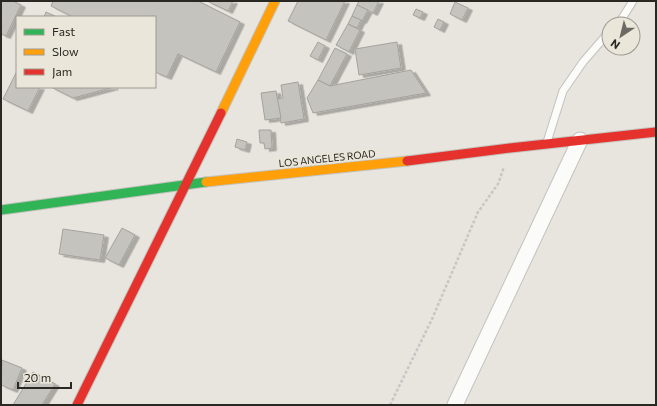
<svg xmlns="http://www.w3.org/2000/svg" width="657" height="406" viewBox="0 0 657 406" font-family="Commissioner,sans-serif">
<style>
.building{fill:#c5c3be;stroke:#a4a29e;filter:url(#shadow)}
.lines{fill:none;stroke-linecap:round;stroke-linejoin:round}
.lane-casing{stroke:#c4c2bd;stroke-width:9}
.street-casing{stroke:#c4c2bd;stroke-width:17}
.fast-casing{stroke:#c4c2bd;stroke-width:11}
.slow-casing{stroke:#c4c2bd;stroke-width:11}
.jam-casing{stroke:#c4c2bd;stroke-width:11}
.path{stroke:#c7c6c5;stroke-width:2.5;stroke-dasharray:3 2;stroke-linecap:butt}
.lane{stroke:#fbfbfa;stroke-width:7}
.street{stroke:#fbfbfa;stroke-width:15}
.fast{stroke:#30b455;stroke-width:9}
.slow{stroke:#ff9f0a;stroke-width:9}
.jam{stroke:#e5322d;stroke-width:9}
.labels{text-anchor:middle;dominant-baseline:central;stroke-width:4;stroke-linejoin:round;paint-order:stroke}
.street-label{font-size:10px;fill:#2a2823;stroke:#ebe6da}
</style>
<defs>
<filter id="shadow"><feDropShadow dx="4.5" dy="2.5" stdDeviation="0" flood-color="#0004"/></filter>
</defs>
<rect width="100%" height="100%" fill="#e7e5de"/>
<g class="building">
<polygon points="1,1 13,1 21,5 6,36 1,34"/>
<polygon points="53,1 198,1 240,22 216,72 178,54 167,77 155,72 155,17 73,17 51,6"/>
<polygon points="207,1 233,1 228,11"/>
<polygon points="298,1 345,1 326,40 288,21"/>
<polygon points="359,1 379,1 373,13 357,5"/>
<polygon points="455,2 468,8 462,20 450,14"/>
<polygon points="357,5 368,10 362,21 352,16"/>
<polygon points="416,9 423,12 420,18 413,15"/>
<polygon points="46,12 57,17 44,17"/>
<polygon points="352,16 361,20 357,28 348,24"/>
<polygon points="438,19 444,22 440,30 434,27"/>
<polygon points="348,24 360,30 349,52 336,45"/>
<polygon points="318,42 325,46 318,60 310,56"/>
<polygon points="397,42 401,68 359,75 355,49"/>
<polygon points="335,48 347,54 330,86 318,80"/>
<polygon points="411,70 426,93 313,113 307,98 318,80 330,86"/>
<polygon points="17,71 17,87 40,87 28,111 3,99"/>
<polygon points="298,82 304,119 281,123 277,99 283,98 281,85"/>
<polygon points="51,87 114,87 73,98"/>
<polygon points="276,91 281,118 265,120 261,93"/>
<polygon points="259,130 271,130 272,148 265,149 264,143 260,143"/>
<polygon points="237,139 247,142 245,150 235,147"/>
<polygon points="122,228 135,235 119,265 105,258"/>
<polygon points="63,229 104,235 100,260 59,254"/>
<polygon points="2,360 22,368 13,390 1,385"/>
<polygon points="33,372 55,384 42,405 13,405"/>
</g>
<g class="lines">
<defs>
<g id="lane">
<polyline points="617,24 621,20 633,1"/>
<polyline points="547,142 563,91 583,62 609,32"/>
</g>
<polyline id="street" points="455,405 580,140"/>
<polyline id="fast" points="1,210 206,182"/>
<g id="slow">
<polyline points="221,113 275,1"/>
<polyline points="206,182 407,161"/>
</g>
<g id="jam">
<polyline points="407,161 510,148 656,132"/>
<polyline points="77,405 221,113"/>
</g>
</defs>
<use href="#lane" class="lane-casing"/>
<use href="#street" class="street-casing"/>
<use href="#fast" class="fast-casing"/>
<use href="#slow" class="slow-casing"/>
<use href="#jam" class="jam-casing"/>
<polyline class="path" points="390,405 432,319 478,212 498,184 504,167"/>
<use href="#lane" class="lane"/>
<use href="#street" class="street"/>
<use href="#fast" class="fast"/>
<use href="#slow" class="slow"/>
<use href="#jam" class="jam"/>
</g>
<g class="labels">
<g class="street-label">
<text transform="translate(327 158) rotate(-6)">LOS ANGELES ROAD</text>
</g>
</g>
<rect width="657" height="406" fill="none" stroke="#2a2823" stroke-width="4"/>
<rect x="16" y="16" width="140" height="72" fill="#ebe6da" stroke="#9e9a91"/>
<rect x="24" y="29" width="20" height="6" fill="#30b455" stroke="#9e9a91"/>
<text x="52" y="36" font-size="12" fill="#2a2823">Fast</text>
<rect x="24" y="49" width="20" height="6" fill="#ff9f0a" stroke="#9e9a91"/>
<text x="52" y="56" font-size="12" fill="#2a2823">Slow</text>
<rect x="24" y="69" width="20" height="6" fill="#e5322d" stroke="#9e9a91"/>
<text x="52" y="76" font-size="12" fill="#2a2823">Jam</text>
<g transform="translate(621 36) rotate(215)"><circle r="19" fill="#ebe6da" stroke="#9e9a91"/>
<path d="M0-3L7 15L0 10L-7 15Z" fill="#6c6a64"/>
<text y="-6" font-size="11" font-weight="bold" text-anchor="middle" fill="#2a2823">N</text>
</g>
<path d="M18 382v6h53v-6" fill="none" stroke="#2a2823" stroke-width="2"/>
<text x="24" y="382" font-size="12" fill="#2a2823" stroke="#ebe6da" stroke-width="3" paint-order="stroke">20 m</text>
</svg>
